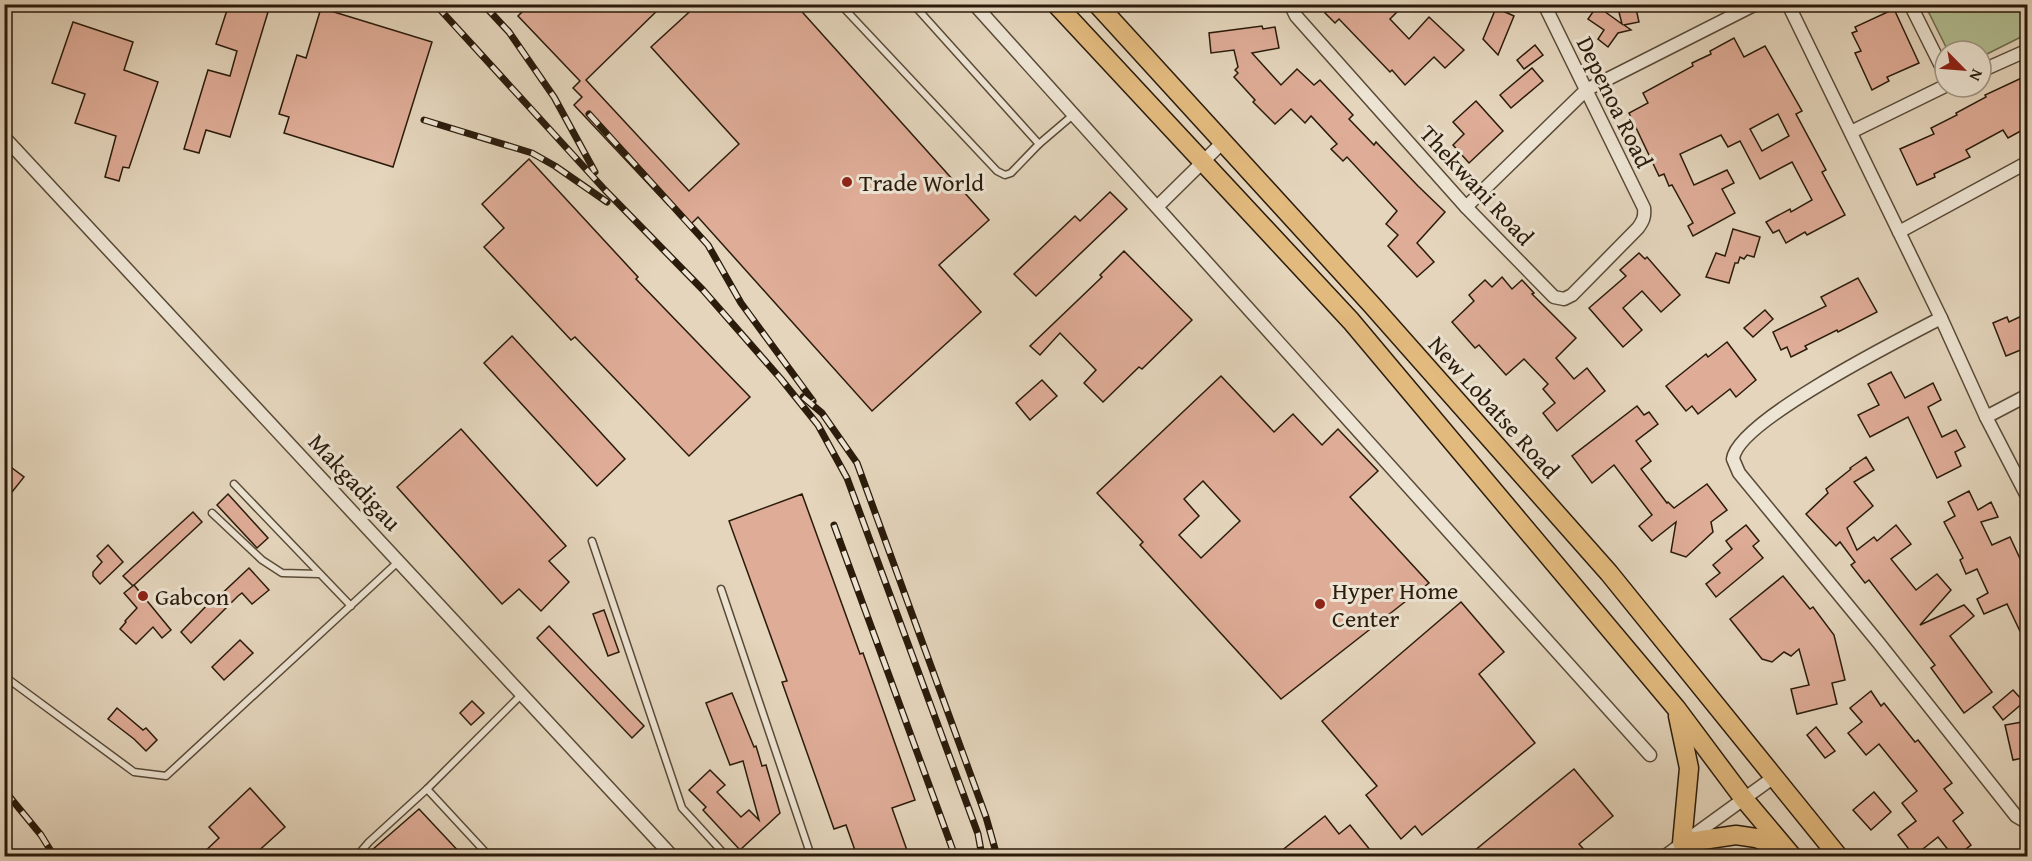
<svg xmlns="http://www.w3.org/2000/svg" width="2032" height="861" viewBox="0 0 2032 861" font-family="'Gentium Book Plus',serif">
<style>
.green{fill:#b2be92;stroke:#6e6c4e;stroke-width:1.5}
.building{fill:#dfac97;stroke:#2a1b0b;stroke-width:1.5;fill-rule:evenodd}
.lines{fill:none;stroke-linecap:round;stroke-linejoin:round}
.lane-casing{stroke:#584a37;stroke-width:9}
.street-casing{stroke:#584a37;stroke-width:15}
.primary-casing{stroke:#2a1b0b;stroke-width:21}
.lane{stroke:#ede4d3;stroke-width:6}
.street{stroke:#ede4d3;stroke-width:12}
.primary{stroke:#e2ba7e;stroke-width:18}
.rail-casing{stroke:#2a1b0b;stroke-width:7}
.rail{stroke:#ede4d3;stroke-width:4.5;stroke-dasharray:14;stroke-linecap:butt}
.poi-dot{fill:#8f2418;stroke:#ede4d3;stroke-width:2}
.labels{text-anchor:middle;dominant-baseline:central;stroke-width:6;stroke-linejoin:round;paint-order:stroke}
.street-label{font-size:24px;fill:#2a1b0b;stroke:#ede4d3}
.poi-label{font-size:24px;fill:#2a1b0b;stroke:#ede4d3;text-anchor:start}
</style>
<rect width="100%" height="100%" fill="#e4d5bc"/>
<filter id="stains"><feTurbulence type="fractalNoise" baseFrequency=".00333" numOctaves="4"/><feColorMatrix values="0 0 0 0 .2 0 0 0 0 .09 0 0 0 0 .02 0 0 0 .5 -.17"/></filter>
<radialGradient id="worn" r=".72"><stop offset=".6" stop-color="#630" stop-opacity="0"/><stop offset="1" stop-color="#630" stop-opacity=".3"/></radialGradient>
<polygon class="green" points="1925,5 2027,5 2027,34 1981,57 1981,51 1948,51"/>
<g class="building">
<polygon points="229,4 242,4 268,12 230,137 206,130 199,153 184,149 208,70 230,76 237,51 216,44"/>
<polygon points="530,4 664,4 586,80 689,191 739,144 651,47 698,4 795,4 989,220 939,265 981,312 872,411 698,217 689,226 669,204 668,205 574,105 582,97 573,88 580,81 518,16"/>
<polygon points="1334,4 1390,4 1397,12 1390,19 1409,39 1429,17 1464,50 1445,68 1434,57 1405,85 1392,70 1390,72 1339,19 1335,23 1325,13"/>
<polygon points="1617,4 1635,4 1639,22 1624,25 1631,30 1618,33 1608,47 1598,39 1604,30 1588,19 1597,6 1622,24"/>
<polygon points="321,8 432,42 393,167 284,133 289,117 279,114 297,55 306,58"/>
<polygon points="1496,8 1514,16 1498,55 1483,39"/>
<polygon points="1894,9 1919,63 1887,77 1889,81 1872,90 1855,53 1861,51 1852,33 1857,31 1855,27"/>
<polygon points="73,22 133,42 124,70 158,82 129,168 123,167 119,181 105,177 116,136 75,123 85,94 52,83"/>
<polygon points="1262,26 1263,29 1275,27 1279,48 1252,53 1281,85 1297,69 1314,85 1320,80 1353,115 1349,119 1374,145 1376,142 1418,186 1445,212 1417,243 1434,262 1417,277 1388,246 1398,235 1386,224 1397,211 1347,157 1343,161 1331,149 1337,144 1311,116 1305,123 1291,109 1275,124 1253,102 1255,100 1234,77 1238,73 1235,70 1238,67 1234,50 1211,53 1209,33"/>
<path d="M1734 38 1744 57 1765 46 1802 111 1796 114 1826 170 1822 172 1845 215 1807 235 1805 232 1786 243 1779 230 1773 233 1766 222 1790 209 1791 212 1812 200 1792 162 1760 179 1740 141 1728 147 1721 135 1680 154 1694 185 1727 170 1734 183 1722 189 1735 213 1693 236 1688 226 1693 223 1672 185 1669 186 1664 174 1659 176 1629 113 1648 103 1643 93 1693 66 1692 63 1711 54 1710 51ZM1778 114 1789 136 1762 151 1750 129Z"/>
<polygon points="1535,45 1543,55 1524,69 1517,60"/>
<polygon points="1532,68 1543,81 1511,108 1500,95"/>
<polygon points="2028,75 2028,127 2008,138 2003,130 1966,150 1970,157 1934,174 1935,177 1917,185 1900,149 1934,134 1931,128 1957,115 1956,113 1986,97 1985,95"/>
<polygon points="1476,101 1503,131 1469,163 1453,145 1464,134 1453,122"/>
<polygon points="529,159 638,277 636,279 750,397 689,456 575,337 571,340 484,247 504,228 482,204"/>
<polygon points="1110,192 1127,209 1036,296 1014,274 1075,216 1080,221"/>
<polygon points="1733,229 1760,237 1754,257 1747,255 1744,259 1740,257 1738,263 1735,263 1729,283 1706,277 1716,253 1725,256"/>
<polygon points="1124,251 1192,320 1142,369 1139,367 1103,402 1084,383 1096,370 1060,333 1040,355 1030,346 1102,277 1100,275"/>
<polygon points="1639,253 1645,259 1647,257 1680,295 1661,312 1642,291 1623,308 1642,330 1623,347 1589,308 1626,276 1620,270"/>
<polygon points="1502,277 1512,289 1522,280 1534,293 1532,294 1576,338 1556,358 1574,379 1587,368 1605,391 1557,431 1543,413 1555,403 1543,389 1548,384 1524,359 1506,375 1479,345 1475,348 1452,322 1474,301 1469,295 1485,280 1492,287"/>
<polygon points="1858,278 1877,312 1838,332 1837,330 1805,346 1807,349 1791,357 1787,347 1781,350 1773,332 1826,306 1821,297"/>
<polygon points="1765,310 1773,319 1753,337 1744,328"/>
<polygon points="2028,313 2028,347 2006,356 1993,323 2007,317 2009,322"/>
<polygon points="512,336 625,459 597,486 484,363"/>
<polygon points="1727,342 1756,380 1736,397 1730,389 1698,414 1692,406 1686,411 1666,386 1706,354 1708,357"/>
<polygon points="1891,372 1905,398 1933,383 1941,400 1928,407 1942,437 1956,430 1965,447 1955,452 1961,466 1937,478 1908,417 1870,437 1858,415 1879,405 1868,384"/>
<path d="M1221 376 1274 432 1293 414 1322 445 1338 429 1378 471 1350 497 1429 583 1281 699 1140 545 1143 542 1097 493ZM1203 481 1240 521 1201 558 1179 535 1199 516 1184 499Z"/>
<polygon points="1042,380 1057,396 1030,420 1016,403"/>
<polygon points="1637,406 1644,415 1649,412 1658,424 1636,441 1651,461 1641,469 1667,503 1668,502 1674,508 1707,484 1727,510 1711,522 1713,532 1686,557 1671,552 1676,522 1652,541 1639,526 1652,515 1614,465 1592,483 1572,456"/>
<polygon points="461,429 566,546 549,561 569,582 541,611 519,589 502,604 397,487"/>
<polygon points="1866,457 1874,470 1854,482 1873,506 1847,528 1857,550 1874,537 1877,541 1896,525 1911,544 1891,559 1916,590 1937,574 1951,590 1920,625 1964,605 1974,616 1950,636 1992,692 1964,713 1931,668 1935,665 1869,580 1865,583 1851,565 1855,562 1840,542 1836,546 1806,514 1828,493 1826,489 1851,469 1850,468"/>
<polygon points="4,462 24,477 4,502"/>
<polygon points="1969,491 1978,510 1991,502 1998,517 1981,522 1992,545 2010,537 2028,576 2028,648 2007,604 1984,614 1977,599 1988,593 1977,569 1966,574 1960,560 1963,558 1944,522 1955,516 1948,502"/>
<polygon points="228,494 268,538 257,548 217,505"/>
<polygon points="802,494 860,654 863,653 915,800 892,808 909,856 857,856 846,825 834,829 782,682 787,681 729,521"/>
<polygon points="193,512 202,522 133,586 123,576"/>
<polygon points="1746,525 1759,541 1753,546 1763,558 1716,597 1706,584 1720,573 1713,565 1732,549 1726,541"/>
<polygon points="108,545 123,562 100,584 93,576 93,572 102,562 97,556"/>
<polygon points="249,568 269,590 252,604 242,593 238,596 191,643 181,632 214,598 216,599"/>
<polygon points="1783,576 1810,609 1813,607 1834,635 1845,680 1832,683 1837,704 1797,714 1791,689 1809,685 1799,649 1791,656 1784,652 1772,662 1762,659 1730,619"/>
<polygon points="134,585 171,630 162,638 153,627 136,644 120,629 126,622 125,621 137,608 124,593"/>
<polygon points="1461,602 1504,652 1479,674 1535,743 1422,835 1415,826 1401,839 1366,795 1377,786 1322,721"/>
<polygon points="604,610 619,652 608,656 593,614"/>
<polygon points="549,626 644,726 632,738 537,638"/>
<polygon points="240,640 253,653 224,680 212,667"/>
<polygon points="2013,690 2024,702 2003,720 1993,707"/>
<polygon points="1871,691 1881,706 1884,703 1915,742 1918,740 1952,783 1944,789 1963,813 1953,821 1971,845 1957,856 1953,856 1938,837 1914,856 1898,835 1916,821 1902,803 1917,791 1879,744 1866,755 1848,733 1862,722 1850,708"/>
<polygon points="732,693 754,747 756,746 762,766 766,765 780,813 740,850 703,810 706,807 689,790 710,770 725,785 717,792 741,817 749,810 759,820 743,761 730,765 706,703"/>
<polygon points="472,701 484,713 471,725 460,713"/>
<polygon points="117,708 143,730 146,728 157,740 146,751 134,739 108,719"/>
<polygon points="2028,721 2028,757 2013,760 2005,725"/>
<polygon points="1816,727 1835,751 1825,758 1807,735"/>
<polygon points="1574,769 1613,816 1579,844 1590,856 1468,856"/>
<polygon points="250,788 285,827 253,856 200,856 219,838 209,827"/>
<polygon points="1874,792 1891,812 1871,830 1853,810"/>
<polygon points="419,809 463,856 378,856 372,850"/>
<polygon points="1325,816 1339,834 1350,825 1375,856 1275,856"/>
</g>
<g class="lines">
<defs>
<g id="lane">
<polyline points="840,4 997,171 1005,175 1011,173 1039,144 913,4"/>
<polyline points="1039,144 1073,115"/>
<polyline points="234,484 351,606"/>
<polyline points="212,513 262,560 282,573 319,574"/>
<polyline points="592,541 682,808 726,856"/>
<polyline points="721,589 811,856"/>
<polyline points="4,676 134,772 166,776 399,561"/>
<polyline points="427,789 489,856"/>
<polyline points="357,856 369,842 427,789 522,694"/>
</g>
<g id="street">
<polyline points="974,4 1650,755"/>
<path d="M1290 4 1296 16 1466 207 1554 297 1564 299 1572 295 1638 228C1643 221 1645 217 1644 208L1544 4"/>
<polyline points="1788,4 1941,318 1986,417 2028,498"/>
<polyline points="1910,4 1945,74"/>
<polyline points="1981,71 2028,50"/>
<polyline points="1851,132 1945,86"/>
<polyline points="4,137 672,856"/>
<polyline points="1157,207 1223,142"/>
<polyline points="1466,207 1586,90 1756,4"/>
<polyline points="1899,232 2028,162"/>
<path d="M1941 318C1903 338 1737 421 1733 459L1739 473 1878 642 2016 816 2028 823"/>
<polyline points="1986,417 2028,395"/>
<polyline points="1665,856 1774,777"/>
</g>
<g id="primary">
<polyline points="1056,4 1351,321 1676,708 1744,799 1792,856"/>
<polyline points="1097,4 1371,304 1609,573 1838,856"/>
<polyline points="1678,716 1689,768 1682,843 1736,835 1756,838 1784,848"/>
</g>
</defs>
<use href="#lane" class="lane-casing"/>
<use href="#street" class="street-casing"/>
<use href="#primary" class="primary-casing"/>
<use href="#lane" class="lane"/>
<use href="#street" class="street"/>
<use href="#primary" class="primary"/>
<defs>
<g id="rail">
<polyline points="435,4 605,190 703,290 781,379 818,425 847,478 978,834 982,856"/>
<polyline points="483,4 509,32 554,97 595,172"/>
<polyline points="589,114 708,245 741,303 813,401"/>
<polyline points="424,120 532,153 555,166 607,202"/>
<polyline points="803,397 822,413 857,463 986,817 997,856"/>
<polyline points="834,525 955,856"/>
<polyline points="4,790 41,835 54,856"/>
<polyline points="4,855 6,856"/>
</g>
</defs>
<use href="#rail" class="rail-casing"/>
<use href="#rail" class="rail"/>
</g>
<g class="poi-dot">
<circle cx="847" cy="182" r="6"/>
<circle cx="143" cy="596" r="6"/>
<circle cx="1320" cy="604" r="6"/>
</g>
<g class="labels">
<g class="street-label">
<text transform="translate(1615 102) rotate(64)">Depenoa Road</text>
<text transform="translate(1477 185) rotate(47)">Thekwani Road</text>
<text transform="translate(1494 407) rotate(48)">New Lobatse Road</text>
<text transform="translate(355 482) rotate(47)">Makgadigau</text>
</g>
<g class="poi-label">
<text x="859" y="182">Trade World</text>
<text x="1332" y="590">Hyper Home<tspan x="1332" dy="28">Center</tspan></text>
<text x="155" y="596">Gabcon</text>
</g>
</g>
<rect width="2032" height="861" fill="none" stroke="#e4d5bc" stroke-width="24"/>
<rect x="6" y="6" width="2020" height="849" fill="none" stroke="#2a1b0b" stroke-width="3"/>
<rect x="12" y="12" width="2008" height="837" fill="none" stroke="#2a1b0b" stroke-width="1.5"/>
<g transform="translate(1963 69) rotate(115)"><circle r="28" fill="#ede4d3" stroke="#9f9483" stroke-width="1.5"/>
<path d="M0-4.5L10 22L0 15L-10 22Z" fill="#8f2418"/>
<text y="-9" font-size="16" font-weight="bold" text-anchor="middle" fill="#2a1b0b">N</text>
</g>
<rect width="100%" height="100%" filter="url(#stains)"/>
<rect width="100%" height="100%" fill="url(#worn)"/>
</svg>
